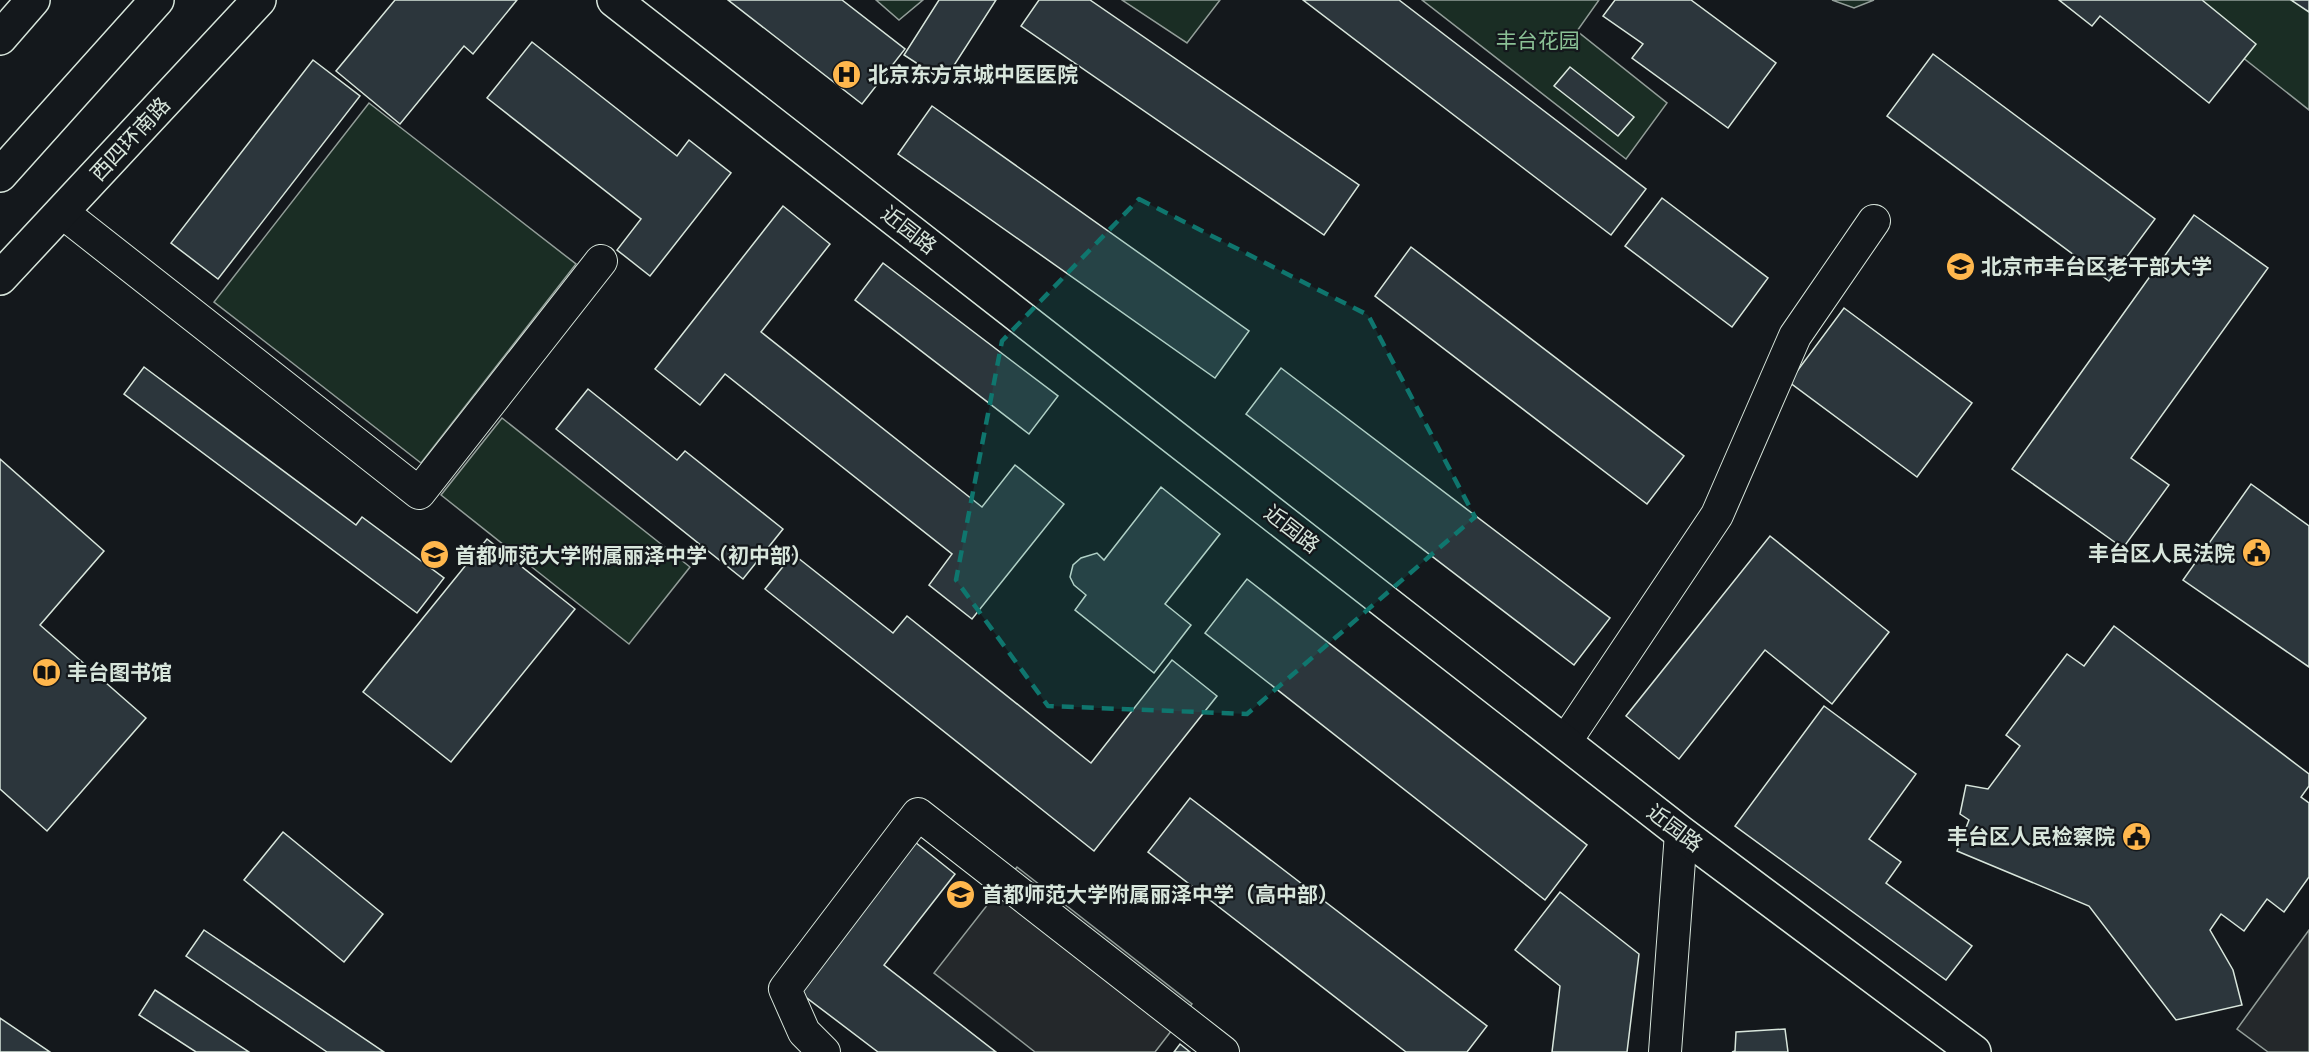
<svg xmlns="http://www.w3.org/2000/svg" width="2309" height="1052" viewBox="0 0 2309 1052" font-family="Raleway,'Noto Sans SC',sans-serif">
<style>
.green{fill:#1a2d24;stroke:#939e99;stroke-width:1.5}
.parking{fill:#24282b;stroke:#939e99;stroke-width:1.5}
.building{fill:#2c363c;stroke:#d8e6dc;stroke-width:1.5}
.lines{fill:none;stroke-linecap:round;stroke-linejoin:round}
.minor-casing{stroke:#d8e6dc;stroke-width:34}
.tertiary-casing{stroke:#d8e6dc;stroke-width:36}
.trunk-casing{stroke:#d8e6dc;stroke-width:36}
.minor{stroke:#14181c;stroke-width:32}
.tertiary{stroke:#14181c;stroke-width:33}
.trunk{stroke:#14181c;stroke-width:33}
.marked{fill:#0f766e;fill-opacity:0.2;stroke:#0f766e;stroke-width:4.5;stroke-dasharray:12 8;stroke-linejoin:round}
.labels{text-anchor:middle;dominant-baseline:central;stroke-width:4.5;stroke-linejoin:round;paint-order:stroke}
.park-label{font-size:21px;fill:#8ac095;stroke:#14181c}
.poi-label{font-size:21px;font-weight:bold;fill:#d8e6dc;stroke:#14181c;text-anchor:start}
.street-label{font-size:21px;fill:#d8e6dc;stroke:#14181c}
</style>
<rect width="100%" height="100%" fill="#14181c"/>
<g class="green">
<polygon points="876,0 923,0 899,20"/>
<polygon points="1122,0 1220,0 1187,43"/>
<polygon points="1422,0 1599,0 1577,31 1667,103 1626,159"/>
<polygon points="1832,0 1874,0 1854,8"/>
<polygon points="2170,0 2309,0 2309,110"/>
<polygon points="369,103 576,264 421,463 214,302"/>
<polygon points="502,418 690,567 629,644 441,495"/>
</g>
<g class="parking">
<polygon points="1017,867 1192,1004 1155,1052 1035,1052 934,973"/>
<polygon points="2309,930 2309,1052 2268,1052 2237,1029"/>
</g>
<g class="building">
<polygon points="395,0 517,0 473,54 464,46 400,124 336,71"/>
<polygon points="728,0 842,0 905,49 862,104"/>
<polygon points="939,0 996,0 944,81 904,55"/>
<polygon points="1039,0 1090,0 1359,185 1324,235 1021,26"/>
<polygon points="1303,0 1399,0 1646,189 1611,235"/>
<polygon points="1615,0 1691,0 1776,63 1728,128 1632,58 1643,44 1603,16"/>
<polygon points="2059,0 2202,0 2256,44 2209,103 2100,16 2092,26"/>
<polygon points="2291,0 2309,0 2309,12"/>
<polygon points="532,42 677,156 689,140 731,173 650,276 617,250 641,219 487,98"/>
<polygon points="1933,54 2155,219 2109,281 1887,116"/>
<polygon points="313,60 360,96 218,279 171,243"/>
<polygon points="1570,67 1634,117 1618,136 1554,86"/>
<polygon points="932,106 1249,331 1215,378 898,154"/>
<polygon points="1662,198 1768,278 1732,327 1625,246"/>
<polygon points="783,206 830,244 761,332 982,507 1015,465 1064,504 972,619 929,585 952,554 725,374 700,405 655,369"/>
<polygon points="2194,215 2268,268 2131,458 2169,485 2123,548 2012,469"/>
<polygon points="1411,247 1684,456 1647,504 1375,296"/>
<polygon points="883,263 1058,396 1029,434 855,300"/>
<polygon points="1844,308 1972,403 1917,477 1789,382"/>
<polygon points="144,367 356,525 362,517 444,578 417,613 124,394"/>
<polygon points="1281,368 1610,618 1574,665 1246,414"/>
<polygon points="588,389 677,460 685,451 783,529 743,579 556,429"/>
<polygon points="0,459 104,551 40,625 146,718 47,831 0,789"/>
<polygon points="2251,484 2309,526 2309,667 2183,580"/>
<polygon points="1161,487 1220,534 1165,604 1191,625 1154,673 1075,610 1086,595 1074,585 1070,577 1073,565 1081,558 1097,553 1104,560"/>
<polygon points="1770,536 1889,632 1832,704 1765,650 1679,759 1626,716"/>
<polygon points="487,539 575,609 451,762 363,692"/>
<polygon points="793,554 893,633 907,616 1091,763 1172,660 1217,696 1094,851 765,589"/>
<polygon points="1247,579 1587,845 1545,900 1205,633"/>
<polygon points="2114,626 2309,774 2309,786 2301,797 2309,803 2309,877 2284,912 2267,899 2244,931 2221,914 2210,930 2233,970 2242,1005 2176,1020 2089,906 1957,851 1969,820 1960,814 1966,785 1988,789 2020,746 2006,735 2067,654 2084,666"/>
<polygon points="1824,706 1916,774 1869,839 1901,862 1886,883 1972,946 1946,980 1735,826"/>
<polygon points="1190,798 1487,1026 1467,1052 1406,1052 1148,852"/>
<polygon points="283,832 383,914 344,962 244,880"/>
<polygon points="915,842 955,874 884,965 996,1052 878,1052 799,992"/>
<polygon points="1560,892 1639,954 1627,1052 1552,1052 1560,986 1515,950"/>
<polygon points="204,930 384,1052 327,1052 186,956"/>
<polygon points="155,990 249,1052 196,1052 139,1015"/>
<polygon points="0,1018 50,1052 0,1052"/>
<polygon points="1785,1029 1788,1052 1732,1052 1735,1051 1736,1032"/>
<polygon points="1180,1044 1190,1052 1174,1052"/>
</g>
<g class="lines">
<defs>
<g id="minor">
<polyline points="62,212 419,493 601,261"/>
<polyline points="1565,742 1717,515 1795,336 1874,221"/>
<polyline points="824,1052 804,1032 785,989 918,814 1223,1052"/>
<polyline points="1665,1052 1681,833"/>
</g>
<g id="tertiary">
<polyline points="614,0 1681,833 1974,1052"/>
<polyline points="0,278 259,0"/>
</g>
<g id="trunk">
<polyline points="0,38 33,0"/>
<polyline points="0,175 157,0"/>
</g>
</defs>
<use href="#minor" class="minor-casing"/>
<use href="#tertiary" class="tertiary-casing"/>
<use href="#trunk" class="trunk-casing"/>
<use href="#minor" class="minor"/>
<use href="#tertiary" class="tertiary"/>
<use href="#trunk" class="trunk"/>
</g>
<path class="marked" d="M1139 199 1368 315 1475 517 1247 714 1048 706 956 580 1002 341Z"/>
<defs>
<symbol id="hospital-disc" viewBox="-11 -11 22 22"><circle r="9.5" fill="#ffb74d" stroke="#14181c"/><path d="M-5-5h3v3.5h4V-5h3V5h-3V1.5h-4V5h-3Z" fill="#111"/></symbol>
<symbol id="university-disc" viewBox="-11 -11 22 22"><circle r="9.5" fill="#ffb74d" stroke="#14181c"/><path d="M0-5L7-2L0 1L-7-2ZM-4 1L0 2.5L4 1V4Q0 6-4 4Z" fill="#111"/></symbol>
<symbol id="civic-disc" viewBox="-11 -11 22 22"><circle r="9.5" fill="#ffb74d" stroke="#14181c"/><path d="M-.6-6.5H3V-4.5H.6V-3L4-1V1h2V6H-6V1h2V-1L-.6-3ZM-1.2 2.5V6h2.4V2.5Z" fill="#111"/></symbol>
<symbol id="school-disc" viewBox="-11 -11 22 22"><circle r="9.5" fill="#ffb74d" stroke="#14181c"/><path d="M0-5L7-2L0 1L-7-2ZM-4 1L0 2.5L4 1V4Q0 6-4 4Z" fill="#111"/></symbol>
<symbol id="library-disc" viewBox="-11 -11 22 22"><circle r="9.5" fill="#ffb74d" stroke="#14181c"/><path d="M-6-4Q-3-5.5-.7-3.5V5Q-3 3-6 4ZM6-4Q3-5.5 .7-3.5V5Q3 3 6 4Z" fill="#111"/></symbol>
</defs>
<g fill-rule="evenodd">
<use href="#hospital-disc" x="830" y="58" width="33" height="33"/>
<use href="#university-disc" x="1944" y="250" width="33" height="33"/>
<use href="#civic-disc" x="2240" y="536" width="33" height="33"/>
<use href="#school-disc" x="418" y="538" width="33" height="33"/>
<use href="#library-disc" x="30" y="656" width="33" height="33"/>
<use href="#civic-disc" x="2120" y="820" width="33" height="33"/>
<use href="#school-disc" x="944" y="878" width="33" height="33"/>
</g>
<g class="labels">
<g class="park-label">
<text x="1538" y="40">丰台花园</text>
</g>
<g class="poi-label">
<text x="868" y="74">北京东方京城中医医院</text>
<text x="1981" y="266">北京市丰台区老干部大学</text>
<text x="2235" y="553" text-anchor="end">丰台区人民法院</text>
<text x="455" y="555">首都师范大学附属丽泽中学（初中部）</text>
<text x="67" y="672">丰台图书馆</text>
<text x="2115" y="836" text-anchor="end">丰台区人民检察院</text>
<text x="982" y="894">首都师范大学附属丽泽中学（高中部）</text>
</g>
<g class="street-label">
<text transform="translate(130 139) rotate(-47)">西四环南路</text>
<text transform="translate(909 230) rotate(38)">近园路</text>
<text transform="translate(1292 529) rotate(38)">近园路</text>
<text transform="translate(1675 828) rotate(37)">近园路</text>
</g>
</g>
</svg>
